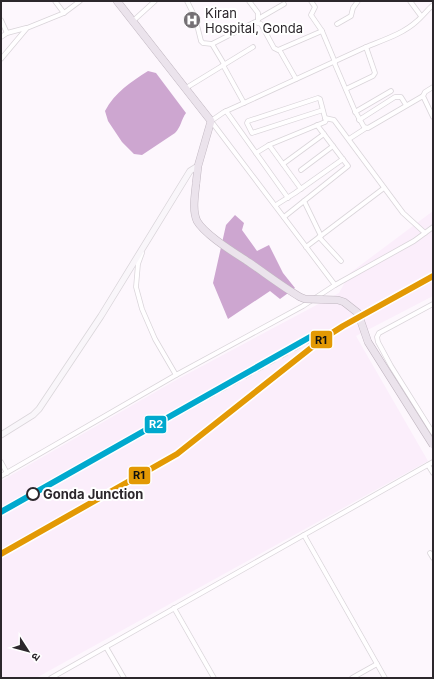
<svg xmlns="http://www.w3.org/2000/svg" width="434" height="679" viewBox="0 0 434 679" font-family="Inter,'Noto Sans Devanagari',sans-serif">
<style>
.built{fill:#fbeefb}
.water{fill:#cda6d0}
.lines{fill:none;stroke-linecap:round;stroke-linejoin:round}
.street-casing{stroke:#dad5da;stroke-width:5.5}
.secondary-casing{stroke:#dad5da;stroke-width:7}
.highway-casing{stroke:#c1b7c1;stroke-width:8}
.street{stroke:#fffeff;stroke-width:4}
.secondary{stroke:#f9f6fa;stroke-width:5.5}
.highway{stroke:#ebe3ec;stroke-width:7}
.rail{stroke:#dad8da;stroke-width:1.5;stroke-dasharray:7 7;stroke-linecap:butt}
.highway-bridge-casing{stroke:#c1b7c1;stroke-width:8;stroke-linecap:butt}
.highway-bridge{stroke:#ebe3ec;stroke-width:7}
.rail-1-casing{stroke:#fff;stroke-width:9}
.rail-2-casing{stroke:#fff;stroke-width:9}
.rail-1{stroke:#e39904;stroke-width:6}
.rail-2{stroke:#00a9ce;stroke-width:6}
.stop-dot{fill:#fff;stroke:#2c272c;stroke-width:2}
.labels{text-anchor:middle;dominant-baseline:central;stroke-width:4;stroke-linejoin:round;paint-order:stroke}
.poi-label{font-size:13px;fill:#2c272c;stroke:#fff;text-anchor:start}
.stop-label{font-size:13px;font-weight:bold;fill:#2c272c;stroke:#fff;text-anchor:start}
.line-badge{stroke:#fff;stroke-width:1.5}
.badge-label{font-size:11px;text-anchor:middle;font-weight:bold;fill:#fff}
.pale-badge-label{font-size:11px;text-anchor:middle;font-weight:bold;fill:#111}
</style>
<rect width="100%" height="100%" fill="#fdf7fd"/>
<polygon class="built" points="433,211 433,296 356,336 428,461 36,678 4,678 1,676 1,481 176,380 339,293 350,273"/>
<g class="water">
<path d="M148 71 156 73 186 113C181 120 181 127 175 133L142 155 134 154 122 142 108 121 105 111C115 92 131 82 148 71Z"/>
<polygon points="235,215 244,223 242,230 257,251 269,245 283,273 295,288 280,299 270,291 228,319 213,283 226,225"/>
</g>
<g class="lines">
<defs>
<g id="street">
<polyline points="55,1 64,13"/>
<polyline points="187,1 195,17 201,41 203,43 212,44 224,64"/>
<polyline points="249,1 258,13 258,20"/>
<polyline points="311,1 315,7 311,15 322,31 335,62"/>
<polyline points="410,1 421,16"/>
<polyline points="258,19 284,4"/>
<polyline points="1,20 7,33"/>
<polyline points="133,21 155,1"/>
<polyline points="337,24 351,16 353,8 358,1"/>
<polyline points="1,37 7,33 26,28"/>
<polyline points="212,44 255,22 261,24 274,48 278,50 322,31"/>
<polyline points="280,51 296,79"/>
<polyline points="1,59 27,28 64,13 80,1"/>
<polyline points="334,62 355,111 364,127 368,128 423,96"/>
<polyline points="223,65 244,103"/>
<polyline points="433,87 425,92 423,96 433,117"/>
<polyline points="186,88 253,47"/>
<polyline points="346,89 373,76 375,73 366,47"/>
<polyline points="226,111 288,198"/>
<polyline points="355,112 391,91"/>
<polyline points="325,118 334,120 403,213 425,233"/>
<polyline points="359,120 395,97 401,97 406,105"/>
<polyline points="349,139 366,128"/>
<polyline points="269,145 301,189"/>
<polyline points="256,153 269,145 325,122 326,120 325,118 320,99 318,98 248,121 247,123 252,133 323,110"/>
<polyline points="283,164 324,134"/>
<polyline points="301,170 333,146"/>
<polyline points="304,201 321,236"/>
<polyline points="276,205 295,193 343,159"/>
<polyline points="284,217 348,166 317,125"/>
<polyline points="319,237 341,261"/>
<polyline points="306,247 384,188"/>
<polyline points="142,253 138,264 136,287 142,309 155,339 176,375 303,306 335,285 414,241 433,227"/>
<path d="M335 285 211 121 224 112 244 103 366 47C383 40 403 34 417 21 423 16 427 10 433 5"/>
<polyline points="433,304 379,333 377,337 378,342 391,366 433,433"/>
<polyline points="1,462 7,473"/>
<polyline points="428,465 433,473"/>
<polyline points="1,476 176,375"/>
<polyline points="304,535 385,678"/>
<polyline points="430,553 433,558"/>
<polyline points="174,608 214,678"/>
<polyline points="106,647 124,678"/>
<polyline points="51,678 433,462"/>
<polyline points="352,678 377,664"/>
</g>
<polyline id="secondary" points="1,435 33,415 39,409 101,316 190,171 198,166"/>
<polyline id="highway" points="117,1 211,121 198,166 196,184"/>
</defs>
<use href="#street" class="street-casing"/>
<use href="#secondary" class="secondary-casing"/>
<use href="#highway" class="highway-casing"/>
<use href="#street" class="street"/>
<use href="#secondary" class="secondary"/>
<use href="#highway" class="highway"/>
<g class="rail">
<polyline points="1,515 319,337"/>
<polyline points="1,554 177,454 321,340 343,326 433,276"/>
</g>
<defs>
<path id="highway-bridge" d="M196 184C195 195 192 210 197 221 205 235 235 253 250 263 266 274 283 287 300 297L305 299 338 300 344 302 358 313 368 342 433 445"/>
</defs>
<use href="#highway-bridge" class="highway-bridge-casing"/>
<use href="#highway-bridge" class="highway-bridge"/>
<defs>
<polyline id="rail-1" points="1,554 177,454 321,340 343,326 433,276"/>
<polyline id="rail-2" points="1,512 310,337"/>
</defs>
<use href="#rail-1" class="rail-1-casing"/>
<use href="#rail-2" class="rail-2-casing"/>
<use href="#rail-1" class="rail-1"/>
<use href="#rail-2" class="rail-2"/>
</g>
<defs>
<symbol id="hospital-disc" viewBox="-11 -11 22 22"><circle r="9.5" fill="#757075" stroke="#fff"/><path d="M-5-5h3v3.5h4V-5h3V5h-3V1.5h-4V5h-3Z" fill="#fff"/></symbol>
</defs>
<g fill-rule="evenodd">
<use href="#hospital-disc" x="182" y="10" width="20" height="20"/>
</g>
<circle class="stop-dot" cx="33" cy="494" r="6"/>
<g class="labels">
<g class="poi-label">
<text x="205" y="13">Kiran<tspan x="205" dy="15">Hospital, Gonda</tspan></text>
</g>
<g class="stop-label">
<text x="43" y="494">Gonda Junction</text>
</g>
</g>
<g class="line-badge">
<rect x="310" y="330" width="23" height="19" rx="4" fill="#e39904"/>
<rect x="144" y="415" width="23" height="19" rx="4" fill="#00a9ce"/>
<rect x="128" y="466" width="23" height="19" rx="4" fill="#e39904"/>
</g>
<g class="badge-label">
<text x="156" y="428">R2</text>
</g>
<g class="pale-badge-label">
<text x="321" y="344">R1</text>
<text x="139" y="479">R1</text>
</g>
<rect width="434" height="679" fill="none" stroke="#2c272c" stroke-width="4"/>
<g transform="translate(28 651) rotate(126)" stroke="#ffffff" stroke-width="3" paint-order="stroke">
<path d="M0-3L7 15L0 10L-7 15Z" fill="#2c272c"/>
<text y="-6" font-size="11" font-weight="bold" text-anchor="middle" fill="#2c272c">उ</text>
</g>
</svg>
